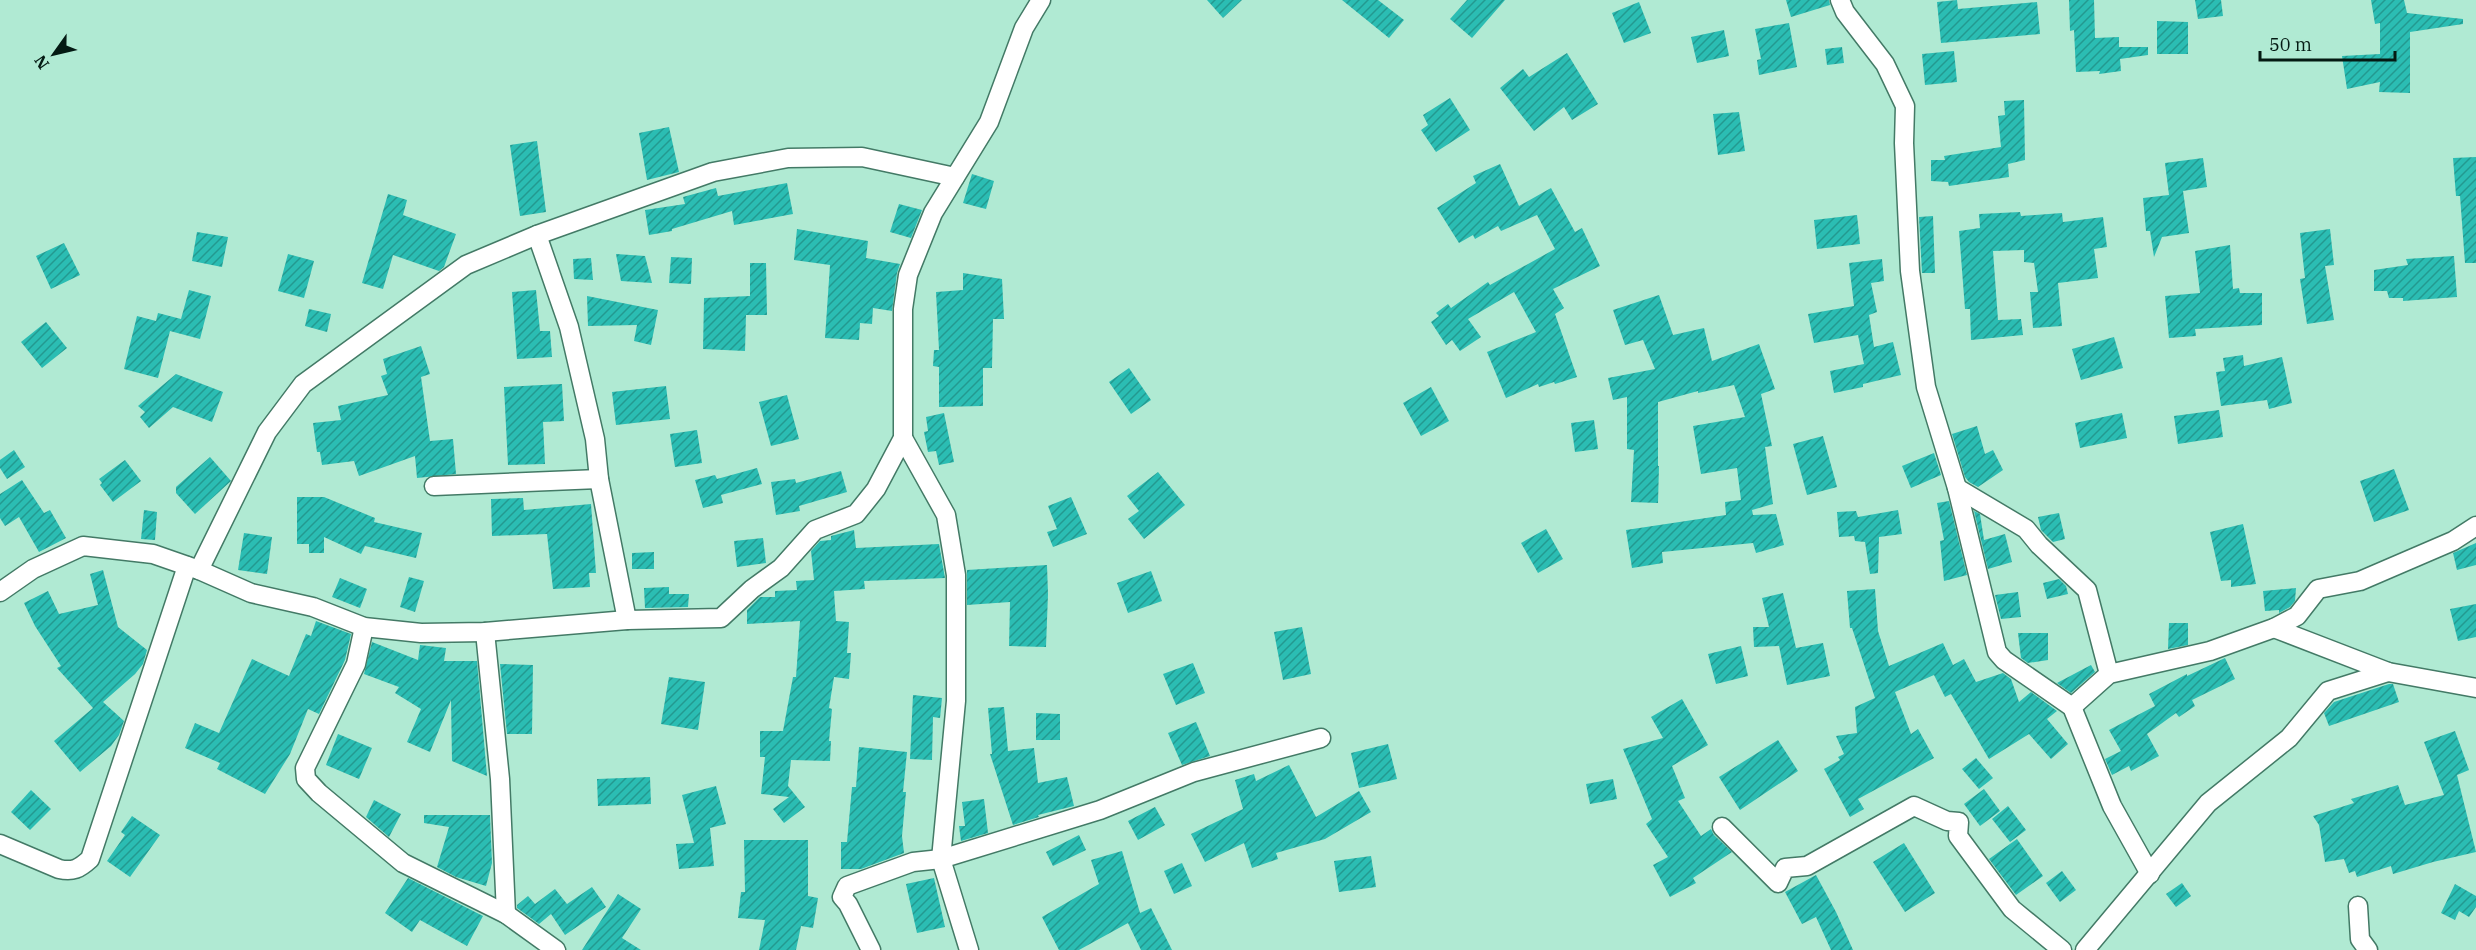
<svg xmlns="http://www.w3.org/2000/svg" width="2476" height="950" viewBox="0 0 2476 950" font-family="'IBM Plex Serif',serif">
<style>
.building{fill:url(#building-hatch)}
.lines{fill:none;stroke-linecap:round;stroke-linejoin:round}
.street-casing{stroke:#437a66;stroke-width:21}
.street{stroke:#fff;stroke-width:18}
</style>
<defs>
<pattern id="building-hatch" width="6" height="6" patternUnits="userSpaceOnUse" patternTransform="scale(1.5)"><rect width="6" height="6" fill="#2bbdb3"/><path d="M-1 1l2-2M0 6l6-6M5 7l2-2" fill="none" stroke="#239990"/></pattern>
</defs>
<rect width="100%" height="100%" fill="#b0ead3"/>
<g class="building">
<polygon points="1207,0 1242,0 1223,18"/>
<polygon points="1342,0 1378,0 1404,20 1389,38"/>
<polygon points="1467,0 1505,0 1472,38 1450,19"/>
<polygon points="1786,0 1829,0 1830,5 1791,17"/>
<polygon points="1957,0 1958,9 2037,2 2040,34 1941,43 1937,2"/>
<polygon points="2069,0 2094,0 2095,38 2119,37 2119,47 2148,47 2148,55 2120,59 2121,71 2099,74 2100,71 2076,72 2074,30 2070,31"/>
<polygon points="2195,0 2221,0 2223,16 2198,19"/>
<polygon points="2371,0 2404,0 2407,13 2463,19 2463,24 2410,32 2410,93 2379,92 2380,82 2347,89 2342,56 2380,54 2380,23 2375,24"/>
<polygon points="1639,2 1651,33 1624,43 1612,13"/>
<polygon points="2157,21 2188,22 2188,54 2157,54"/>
<polygon points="1789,23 1797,67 1759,75 1757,60 1761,59 1755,29"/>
<polygon points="1724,30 1729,56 1697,63 1691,37"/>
<polygon points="1842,47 1844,63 1827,65 1825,49"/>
<polygon points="1954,51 1957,82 1925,85 1922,54"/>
<polygon points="1567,53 1598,104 1572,120 1564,107 1534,131 1500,88 1523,69 1529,77"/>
<polygon points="1450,98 1470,130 1436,152 1421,130 1428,125 1423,115"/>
<polygon points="2024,100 2025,160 2008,164 2009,177 1949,186 1948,182 1931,181 1931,160 1945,160 1944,156 2001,147 1998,116 2005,115 2004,101"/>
<polygon points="1739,112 1745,151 1718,155 1713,114"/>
<polygon points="669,127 679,172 647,180 639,133"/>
<polygon points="537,141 546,212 520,216 510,145"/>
<polygon points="2476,157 2476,263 2465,263 2460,196 2456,196 2453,158"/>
<polygon points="2203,158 2207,187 2183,191 2189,233 2162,237 2154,257 2150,231 2146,231 2143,198 2169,195 2165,163"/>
<polygon points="1500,164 1519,206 1551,188 1575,232 1582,228 1600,266 1553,289 1564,308 1555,314 1577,377 1555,384 1554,382 1539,387 1538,384 1506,398 1487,352 1536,332 1514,292 1468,319 1481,337 1460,351 1452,340 1446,345 1431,322 1439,316 1436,313 1448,304 1451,308 1488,282 1490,285 1555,249 1537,215 1501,231 1498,226 1475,239 1473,235 1459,243 1437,208 1476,183 1473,176"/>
<polygon points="972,174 994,181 986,209 963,203"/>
<polygon points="787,183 793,214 734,225 732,211 672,229 672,231 649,235 645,210 685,204 683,197 716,188 718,196"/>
<polygon points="388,194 407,200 403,215 456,234 444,267 439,271 393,255 383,289 362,283"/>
<polygon points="899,204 922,210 911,238 890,232"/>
<polygon points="2020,212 2021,216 2062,213 2063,222 2103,217 2107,247 2094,249 2098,278 2058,283 2062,326 2033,328 2030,292 2038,292 2034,263 2024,262 2024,250 1993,251 1998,320 2021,319 2023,335 1971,340 1970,309 1965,309 1959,231 1980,228 1979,214"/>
<polygon points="1857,215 1860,244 1817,249 1814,220"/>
<polygon points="1933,216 1935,273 1922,273 1919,217"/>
<polygon points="797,229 868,241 866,258 900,264 897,273 892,311 873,308 872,324 860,323 859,340 825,338 830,265 794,260"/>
<polygon points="2330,229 2334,265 2325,266 2334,320 2307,324 2300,279 2305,278 2300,233"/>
<polygon points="197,232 228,237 222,267 192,261"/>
<polygon points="64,243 80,275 51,289 36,256"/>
<polygon points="2230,245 2233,289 2239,288 2240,293 2262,293 2262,325 2195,329 2196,336 2169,338 2165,296 2200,293 2195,251"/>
<polygon points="288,254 314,261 304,298 278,291"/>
<polygon points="616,254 645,256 652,283 621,281"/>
<polygon points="2454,256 2457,297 2403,301 2403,298 2389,298 2387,291 2374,291 2374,270 2408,265 2406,259"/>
<polygon points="671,257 692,258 691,284 669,283"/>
<polygon points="591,258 593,280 574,279 573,259"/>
<polygon points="1882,259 1884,281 1871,283 1877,312 1869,315 1874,347 1893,342 1901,375 1863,384 1863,387 1834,393 1830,371 1864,364 1858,335 1814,343 1808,314 1854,306 1849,263"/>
<polygon points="750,263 766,263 767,315 746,315 745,351 703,349 704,298 750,296"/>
<polygon points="963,273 1002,279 1004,319 993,319 992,368 983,368 983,406 939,407 939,367 933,366 934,350 939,350 936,292 963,290"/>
<polygon points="189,290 211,296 200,339 170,331 158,378 124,369 137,316 156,321 158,313 181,319"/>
<polygon points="536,290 540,331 550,331 552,357 517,359 512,292"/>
<polygon points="1659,295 1673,335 1704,328 1712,361 1759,344 1775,389 1761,394 1772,446 1765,447 1773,504 1752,510 1753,515 1776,514 1784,545 1756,553 1753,543 1662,552 1663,563 1632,568 1626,530 1726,515 1725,502 1741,500 1737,468 1701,474 1693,426 1745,417 1734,385 1698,393 1698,391 1658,402 1658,466 1659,466 1658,503 1631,502 1634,450 1627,449 1627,397 1613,400 1608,378 1655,369 1643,340 1625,345 1613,310"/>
<polygon points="587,296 658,310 651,345 634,341 637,325 588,326"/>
<polygon points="309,309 331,314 327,332 305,326"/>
<polygon points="46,322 67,348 42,368 21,342"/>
<polygon points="2114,337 2123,368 2081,380 2072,349"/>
<polygon points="421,346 430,374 421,377 430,441 453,439 456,474 417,478 415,456 359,476 354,461 322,465 320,452 317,452 313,423 341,420 338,406 388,395 381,376 387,374 383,359"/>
<polygon points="2243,355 2244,366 2282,357 2292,403 2269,409 2267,400 2221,406 2216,372 2225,371 2223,358"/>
<polygon points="1129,368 1151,400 1131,414 1109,382"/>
<polygon points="176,374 223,392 212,422 173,407 149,428 140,417 145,412 138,406"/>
<polygon points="562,384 564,421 543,422 545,464 508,465 504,387"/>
<polygon points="666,386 670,419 616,425 612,392"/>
<polygon points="1431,387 1449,421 1421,436 1403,403"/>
<polygon points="787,395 799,439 771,446 759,402"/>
<polygon points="2219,410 2223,437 2178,444 2174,416"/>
<polygon points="944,413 954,462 939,465 936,451 928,452 924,432 928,431 926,417"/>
<polygon points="2122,413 2127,438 2080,448 2075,423"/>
<polygon points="1594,420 1598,449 1575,452 1571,423"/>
<polygon points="1977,426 1985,454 1993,450 2003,470 1978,487 1969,482 1965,477 1952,434"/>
<polygon points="697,430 702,463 675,467 670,434"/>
<polygon points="1823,436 1837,487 1807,495 1793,444"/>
<polygon points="14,450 25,467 7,479 0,468 0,460"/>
<polygon points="1934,453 1941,475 1911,488 1902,466"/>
<polygon points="210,457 231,481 195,514 176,493 176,487"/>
<polygon points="125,460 141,481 113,502 100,485 102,483 99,479"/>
<polygon points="757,468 762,484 721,495 723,503 703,508 695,480 715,475 717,479"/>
<polygon points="2394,469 2409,510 2374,522 2360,481"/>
<polygon points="841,471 847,492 799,506 800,511 776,515 771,482 795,479 796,483"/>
<polygon points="1158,472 1185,505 1144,539 1128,519 1139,511 1127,496"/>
<polygon points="22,480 44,513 50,510 66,538 39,552 19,517 5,526 0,518 0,494"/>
<polygon points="297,497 324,497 375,518 374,522 422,533 416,558 365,546 361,554 324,537 324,553 309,553 309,544 297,544"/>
<polygon points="1071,497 1087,534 1053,547 1047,532 1057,529 1048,506"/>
<polygon points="523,498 524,510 591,504 596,573 589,573 590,587 553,589 547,534 492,536 491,499"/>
<polygon points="1949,501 1967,575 1944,581 1940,541 1944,540 1937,503"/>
<polygon points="144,510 157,512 155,540 141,539"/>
<polygon points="1898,510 1902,534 1879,537 1878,573 1870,574 1865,542 1855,541 1854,536 1839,537 1837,512 1856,511 1858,517"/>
<polygon points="1974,511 1980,514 1984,540 2005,534 2012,562 1988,569"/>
<polygon points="2059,513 2065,539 2053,542 2041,530 2038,517"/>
<polygon points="2243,524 2256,584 2231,587 2231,580 2221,581 2210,532"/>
<polygon points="1546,529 1563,559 1538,573 1521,543"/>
<polygon points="854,530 856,548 939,544 945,578 864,581 865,589 834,591 836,621 849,622 847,653 851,653 849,679 834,677 829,708 832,709 829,741 831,741 830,761 791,760 788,786 805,807 784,823 773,809 789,797 761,794 765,757 760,757 760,731 783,731 793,677 796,677 800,621 747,624 747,610 760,597 775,597 775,591 797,590 796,581 814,580 811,551 820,541 831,540 831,536"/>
<polygon points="244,533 272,537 267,574 238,570"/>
<polygon points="763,538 766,563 737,567 734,541"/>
<polygon points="2476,543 2476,565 2457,570 2453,553"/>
<polygon points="654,552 654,569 632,569 632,553"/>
<polygon points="1047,565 1048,594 1046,647 1009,646 1010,602 967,605 967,570"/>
<polygon points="103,570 118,627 147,650 143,664 135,674 103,702 124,721 119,735 111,746 80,772 54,741 93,708 57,668 61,666 35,626 24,603 48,591 59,614 98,605 90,574"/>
<polygon points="1151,571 1162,601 1128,613 1117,583"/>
<polygon points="409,577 424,581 415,612 400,607"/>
<polygon points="340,578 367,589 360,608 332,597"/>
<polygon points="2059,579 2066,586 2068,594 2047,599 2043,583"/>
<polygon points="669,587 669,594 689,594 688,607 645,608 644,588"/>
<polygon points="2296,588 2295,601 2290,607 2279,613 2279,610 2265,611 2263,591"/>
<polygon points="1875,589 1878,631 1889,666 1943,643 1953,665 1964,659 1976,682 2003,673 2011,679 2019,702 2031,692 2057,711 2047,719 2068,744 2051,759 2029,734 1989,759 1951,694 1945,697 1934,675 1895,692 1911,734 1918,729 1934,758 1858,799 1864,809 1850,817 1824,769 1840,760 1838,757 1844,754 1836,736 1857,733 1855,707 1875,698 1852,628 1850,628 1847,591"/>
<polygon points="2018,592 2021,617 2001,619 1995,595"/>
<polygon points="1783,593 1796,648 1823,643 1830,676 1787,685 1779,646 1754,647 1753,627 1769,627 1762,598"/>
<polygon points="2476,604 2476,637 2458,641 2450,609"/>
<polygon points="316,621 351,634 345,660 319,714 308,709 290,754 265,794 217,769 220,763 185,748 195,723 219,733 252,659 289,676 306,634 311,636"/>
<polygon points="2169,623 2188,623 2188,645 2168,649"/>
<polygon points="1302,627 1311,674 1283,680 1274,632"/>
<polygon points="2018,633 2048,633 2048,660 2028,663 2021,658"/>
<polygon points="372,642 418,660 420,645 446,648 444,661 477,661 487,776 452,761 451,700 430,752 407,742 421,709 395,693 399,687 364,674"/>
<polygon points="1741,646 1748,676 1716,684 1708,654"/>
<polygon points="2225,658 2235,679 2192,700 2195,706 2179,717 2176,713 2147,734 2159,756 2131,771 2129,766 2112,775 2105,759 2121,751 2109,730 2155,706 2149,694 2187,674 2187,676"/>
<polygon points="1193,663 1205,693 1176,705 1163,674"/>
<polygon points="500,664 533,665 532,734 507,734"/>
<polygon points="2091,665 2095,672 2071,693 2057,683"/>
<polygon points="669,677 705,682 698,730 661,724"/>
<polygon points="2389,684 2393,684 2399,702 2329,726 2324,713 2334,702"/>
<polygon points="913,695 942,698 940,718 933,717 932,760 910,759"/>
<polygon points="1682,699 1708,745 1672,766 1685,798 1678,801 1701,836 1711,829 1714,835 1732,852 1693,878 1696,883 1670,897 1653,865 1668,857 1646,824 1652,819 1623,749 1663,738 1651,717"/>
<polygon points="1004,707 1008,751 1034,748 1038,783 1067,777 1074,806 1038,815 1039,817 1013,825 990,754 992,754 988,708"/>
<polygon points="1036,713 1060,714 1060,740 1036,740"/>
<polygon points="1196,722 1210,756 1182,765 1168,733"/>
<polygon points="2455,731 2469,770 2457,775 2476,852 2433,862 2393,874 2391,866 2357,877 2355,871 2349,873 2344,859 2325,862 2319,825 2313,816 2354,803 2351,799 2398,785 2405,805 2444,795 2424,742"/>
<polygon points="338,734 372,748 359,779 326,765"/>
<polygon points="1778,740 1798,771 1740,810 1719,777"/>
<polygon points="1388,744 1397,779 1359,788 1351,753"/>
<polygon points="859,747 907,752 903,792 906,792 902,836 904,853 861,869 841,869 841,842 847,842 852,787 856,787"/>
<polygon points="1976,758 1993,778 1979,789 1962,769"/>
<polygon points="1289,765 1316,817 1359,791 1371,812 1325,839 1276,853 1278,859 1252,868 1244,843 1205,862 1191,834 1243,809 1235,780 1254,774 1256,781"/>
<polygon points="650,777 651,804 598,806 597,779"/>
<polygon points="1613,779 1617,799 1590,804 1586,784"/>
<polygon points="716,786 726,824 710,828 714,866 679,869 676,844 694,843 682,795"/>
<polygon points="1984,789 2000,811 1980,826 1964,804"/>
<polygon points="31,790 51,809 30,830 11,812"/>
<polygon points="984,799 988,833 961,841 959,826 965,826 962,802"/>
<polygon points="374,800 401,814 389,837 366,817"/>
<polygon points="2008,806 2026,830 2010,842 1992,819"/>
<polygon points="1155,807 1165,825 1138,840 1128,821"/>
<polygon points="424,815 490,815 492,863 486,886 456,877 437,867 449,827 424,823"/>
<polygon points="132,816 160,835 130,877 107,861 125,835 121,832"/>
<polygon points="1079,835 1086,850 1053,866 1046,852"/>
<polygon points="2017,839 2043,876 2016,895 1989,859"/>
<polygon points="744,840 808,840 808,896 818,898 813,928 801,926 796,950 759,950 765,920 738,918 741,892 745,892"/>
<polygon points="1904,843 1935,893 1905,912 1873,862"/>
<polygon points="1122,851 1140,913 1151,908 1172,950 1141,950 1128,923 1079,950 1059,950 1042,917 1099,884 1091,860"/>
<polygon points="1371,856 1376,887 1339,892 1334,861"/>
<polygon points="1182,863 1192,886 1174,894 1164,871"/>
<polygon points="2062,871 2076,890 2060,902 2046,883"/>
<polygon points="1816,875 1836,912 1853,950 1831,950 1816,917 1802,924 1785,892"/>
<polygon points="408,878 483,916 467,946 420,920 412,932 385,913"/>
<polygon points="934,878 945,927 917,933 906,884"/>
<polygon points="2182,883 2191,896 2176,907 2166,894"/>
<polygon points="2455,884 2476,896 2476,907 2469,917 2459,911 2455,920 2441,913"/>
<polygon points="592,887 606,907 565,935 551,914 539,924 517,908 517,905 528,896 535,904 555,889 567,904"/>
<polygon points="618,894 641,909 622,938 641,950 582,950"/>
</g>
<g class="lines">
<defs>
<g id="street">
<polyline points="1840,0 1845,12 1885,64 1905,106 1904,143 1910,271 1926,387 1957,488 1997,652 2004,660 2072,707 2112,806 2150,874"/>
<polyline points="537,235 569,327 595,439 599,479 627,620"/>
<polyline points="903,438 946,515 956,575 956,701 941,859 969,950"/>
<polyline points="434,486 599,479"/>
<polyline points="1957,488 2026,529 2039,545 2087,590 2109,674"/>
<polyline points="199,570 267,432 303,384 466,265 537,235 713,172 788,158 862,157 955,177"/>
<polyline points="0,592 33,569 83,546 153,554 199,570 251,593 313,607 364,627 421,633 485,632 627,620 721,618 752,589 781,568 815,530 856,514 876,489 903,438 903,309 908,275 933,213 989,122 1024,28 1041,0"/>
<polyline points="364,627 356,664 305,768 306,779 319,793 403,863 506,914 556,950"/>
<polyline points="2274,628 2388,672 2476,688"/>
<polyline points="485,632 500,779 506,914"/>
<polyline points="2072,707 2109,674 2210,651 2274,628 2297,616 2318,589 2360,581 2453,541 2476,526"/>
<polyline points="1722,827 1778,883 1785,868 1807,866 1914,806 1947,821 1959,822 1958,836 2012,909 2062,950"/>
<path d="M0 844 59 869C73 872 79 869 90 859L187 566"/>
<polyline points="2358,906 2360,939 2368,950"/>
<polyline points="871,950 848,904 842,897 847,886 913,862 941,859 1100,810 1194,772 1321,738"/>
<polyline points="2085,950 2208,803 2289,738 2328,691 2388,672"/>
</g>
</defs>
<use href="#street" class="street-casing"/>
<use href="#street" class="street"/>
</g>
<g transform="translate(54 54) rotate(236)" stroke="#b0ead3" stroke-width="4.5" paint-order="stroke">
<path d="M0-4.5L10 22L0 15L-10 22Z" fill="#041a13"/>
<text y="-9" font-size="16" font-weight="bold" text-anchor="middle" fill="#041a13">N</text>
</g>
<path d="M2260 51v9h135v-9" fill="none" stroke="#041a13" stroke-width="3"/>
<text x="2269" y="51" font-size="18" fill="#041a13" stroke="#b0ead3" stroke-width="4.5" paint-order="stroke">50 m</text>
</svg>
